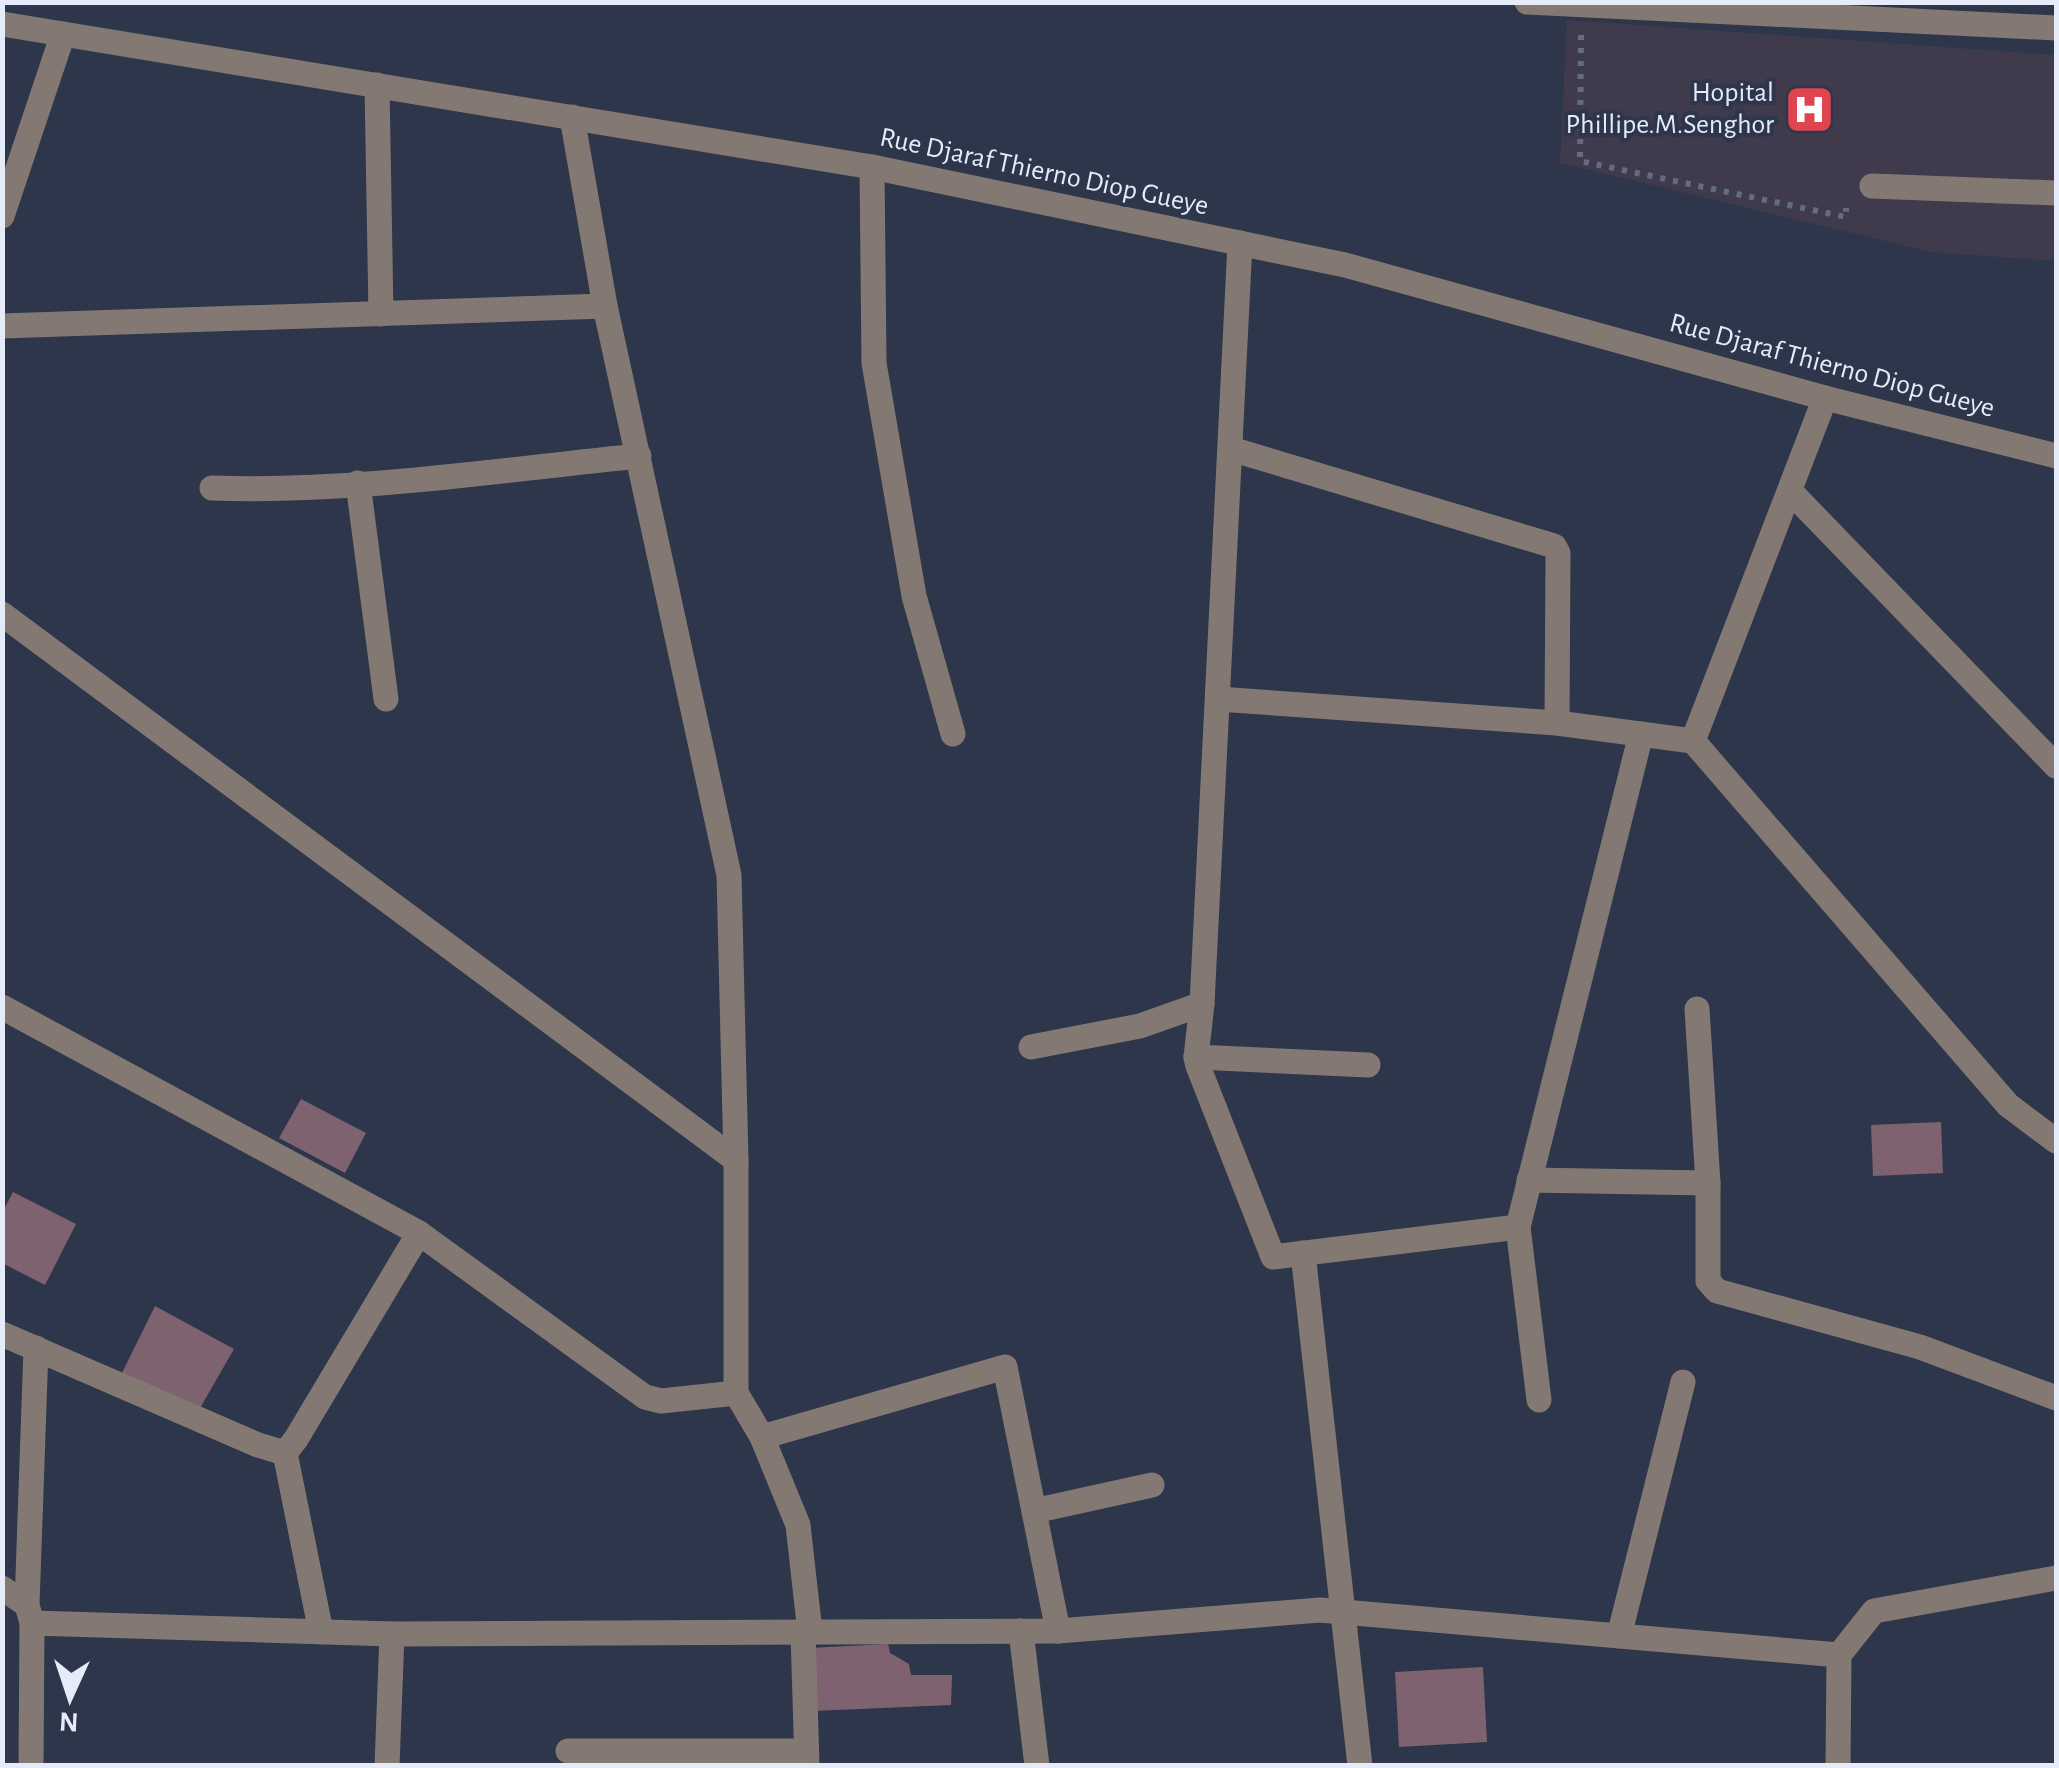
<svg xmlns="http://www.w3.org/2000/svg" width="2059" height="1768" viewBox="0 0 2059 1768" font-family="'Alegreya Sans',sans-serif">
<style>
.medical{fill:#3f3b4d}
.building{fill:#7e626f}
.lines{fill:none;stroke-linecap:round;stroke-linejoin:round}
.path{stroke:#646d7f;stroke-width:6;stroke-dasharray:5 8;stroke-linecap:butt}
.minor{stroke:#847972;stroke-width:25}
.labels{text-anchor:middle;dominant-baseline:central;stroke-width:8;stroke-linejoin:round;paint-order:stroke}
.poi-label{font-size:28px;fill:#e5ebf9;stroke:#2d364b;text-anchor:end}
.street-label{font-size:28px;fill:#e5ebf9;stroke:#2d364b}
</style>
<rect width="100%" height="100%" fill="#2d364b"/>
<polygon class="medical" points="1567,20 2056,55 2056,261 1931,252 1560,163"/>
<g class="building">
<polygon points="301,1099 366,1133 345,1173 279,1138"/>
<polygon points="1941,1122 1943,1173 1873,1176 1871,1125"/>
<polygon points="13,1192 76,1224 45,1285 2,1263 2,1213"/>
<polygon points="155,1306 234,1349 195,1417 119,1379"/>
<polygon points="888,1644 890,1653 909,1664 911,1675 952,1675 951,1705 813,1711 809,1648"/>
<polygon points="1483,1667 1487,1742 1399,1747 1395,1672"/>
</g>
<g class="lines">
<polyline class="path" points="1581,35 1580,161 1846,217 1846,208"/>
<g class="minor">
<polyline points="1527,2 2056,28"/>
<polyline points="2,24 872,167 1345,265 1825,398 2056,456"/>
<polyline points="377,85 381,314"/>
<polyline points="572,117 605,306 729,875 736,1160 736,1393"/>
<polyline points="872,167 874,363 914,596 953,734"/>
<polyline points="1872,186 2056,193"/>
<polyline points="2,216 63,34"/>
<polyline points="1240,243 1202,1004 1196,1057 1198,1066 1273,1257 1518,1227"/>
<polyline points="2,326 605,306"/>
<polyline points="1231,449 1554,546 1558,553 1557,723"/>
<polyline points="358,483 386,699"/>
<path d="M212 488C354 493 498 470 639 456"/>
<polyline points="1790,491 2056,766"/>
<polyline points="2,614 736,1160"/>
<polyline points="1218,699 1557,723 1693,741 2008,1105 2056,1141"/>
<polyline points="1693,741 1825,398"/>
<polyline points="2,1007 419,1233 645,1397 661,1401 736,1393 762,1437 798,1525 810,1632"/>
<polyline points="1697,1009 1708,1183 1708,1281 1717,1291 1920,1347 2056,1398"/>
<polyline points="1031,1047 1140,1026 1202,1004"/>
<polyline points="1196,1057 1368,1065"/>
<polyline points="1529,1180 1708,1183"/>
<polyline points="1303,1253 1360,1766"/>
<polyline points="2,1334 258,1445 285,1453 296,1439 419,1233"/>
<polyline points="1539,1400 1518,1227 1641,734"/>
<polyline points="762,1437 1005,1367 1058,1631"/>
<polyline points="285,1453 321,1632"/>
<polyline points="1034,1511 1152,1485"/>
<polyline points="2,1588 27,1605"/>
<polyline points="32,1623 392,1634 1058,1631 1320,1610 1839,1655"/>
<polyline points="1021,1631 1037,1766"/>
<polyline points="803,1632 807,1766"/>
<polyline points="1619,1636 1683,1382"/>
<polyline points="568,1751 806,1751"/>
<polyline points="31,1766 32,1623 27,1605 36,1348"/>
<polyline points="387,1766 392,1634"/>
<polyline points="1838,1766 1839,1655 1874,1611 2056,1578"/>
</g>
</g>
<defs>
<symbol id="hospital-square" viewBox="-11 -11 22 22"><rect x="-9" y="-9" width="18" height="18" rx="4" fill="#e0444e" stroke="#2d364b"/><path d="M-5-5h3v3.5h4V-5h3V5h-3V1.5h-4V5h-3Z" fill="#fff"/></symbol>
</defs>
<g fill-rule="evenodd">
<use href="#hospital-square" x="1782" y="82" width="55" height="55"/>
</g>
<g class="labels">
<g class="poi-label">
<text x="1774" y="93">Hopital<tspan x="1774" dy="32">Phillipe.M.Senghor</tspan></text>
</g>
<g class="street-label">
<text transform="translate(1044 172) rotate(12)">Rue Djaraf Thierno Diop Gueye</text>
<text transform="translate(1832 366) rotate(15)">Rue Djaraf Thierno Diop Gueye</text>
</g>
</g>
<rect width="2059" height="1768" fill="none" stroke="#e5ebf9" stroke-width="10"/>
<g transform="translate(70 1698) rotate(183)" stroke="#2d364b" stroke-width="8" paint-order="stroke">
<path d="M0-8L18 38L0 25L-18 38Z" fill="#e5ebf9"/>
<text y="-15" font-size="28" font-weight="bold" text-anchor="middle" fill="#e5ebf9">N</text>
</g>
</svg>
